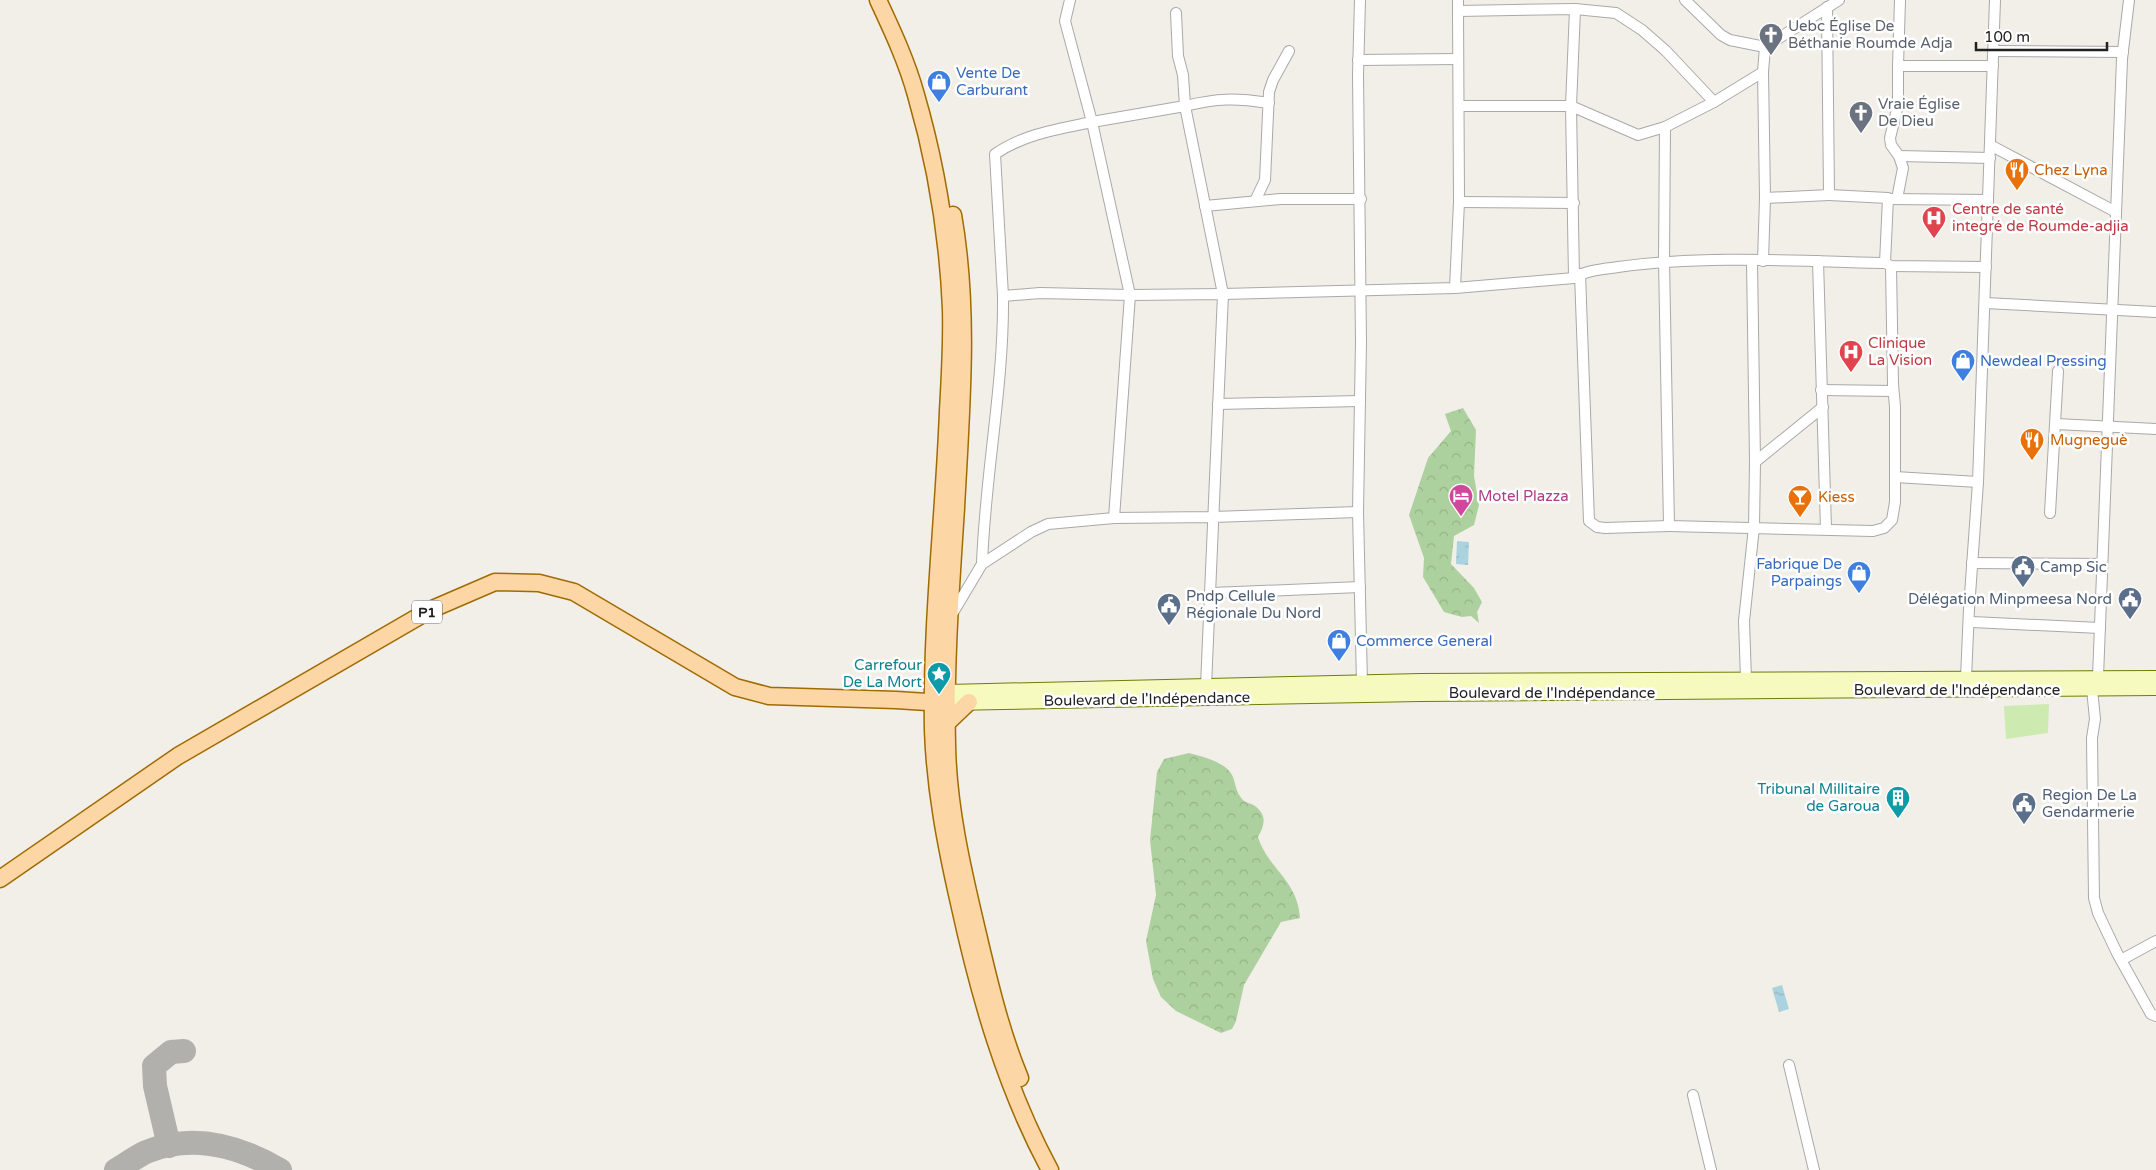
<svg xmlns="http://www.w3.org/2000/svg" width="2156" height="1170" viewBox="0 0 2156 1170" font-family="'Varela Round',sans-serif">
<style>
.grass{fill:#cdebb0}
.forest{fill:url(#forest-crowns)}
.water{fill:url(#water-ripples)}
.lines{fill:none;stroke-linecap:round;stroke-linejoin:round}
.taxiway{stroke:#b1b0ac;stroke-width:24}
.minor-casing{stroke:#a9a9a9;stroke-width:12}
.secondary-casing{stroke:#707d05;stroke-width:16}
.primary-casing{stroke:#a06b00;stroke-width:19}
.minor{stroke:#fff;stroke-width:10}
.secondary{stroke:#f7fabf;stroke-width:14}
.primary{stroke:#fcd6a4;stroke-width:16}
.labels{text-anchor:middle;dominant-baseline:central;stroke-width:5;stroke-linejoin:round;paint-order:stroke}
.shield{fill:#fff;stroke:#646464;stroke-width:1}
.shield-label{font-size:14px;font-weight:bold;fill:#222}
.worship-label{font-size:15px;fill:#5b616d;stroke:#fff;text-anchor:start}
.shop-label{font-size:15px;fill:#366cbe;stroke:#fff;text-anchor:start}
.food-label{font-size:15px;fill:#c56008;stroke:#fff;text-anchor:start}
.health-label{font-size:15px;fill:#be3a42;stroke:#fff;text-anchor:start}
.hotel-label{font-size:15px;fill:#b23c85;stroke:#fff;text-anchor:start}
.service-label{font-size:15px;fill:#4e5e75;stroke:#fff;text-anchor:start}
.culture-label{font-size:15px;fill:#0d838f;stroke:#fff;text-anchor:end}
.street-label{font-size:15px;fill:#222;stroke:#fff}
</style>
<defs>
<pattern id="forest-crowns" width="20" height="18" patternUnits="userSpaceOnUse" patternTransform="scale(1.25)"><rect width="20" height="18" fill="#add19e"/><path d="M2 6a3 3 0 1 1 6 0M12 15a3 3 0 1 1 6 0" fill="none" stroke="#95b388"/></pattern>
<pattern id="water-ripples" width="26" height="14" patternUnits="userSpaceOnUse" patternTransform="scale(1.25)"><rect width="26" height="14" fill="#aad3df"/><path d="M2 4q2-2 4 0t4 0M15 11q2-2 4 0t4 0" fill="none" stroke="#92b5bf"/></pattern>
</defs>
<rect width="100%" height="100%" fill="#f2efe9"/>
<polygon class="grass" points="2049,704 2048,733 2006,739 2004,706"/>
<g class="forest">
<polygon points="1463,408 1476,430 1474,476 1479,505 1474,525 1454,536 1451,564 1474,588 1482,602 1477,612 1479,623 1471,616 1462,617 1444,612 1423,577 1424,558 1409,515 1428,458 1451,431 1445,414"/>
<path d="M1189 753C1203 757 1227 762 1233 777 1236 785 1236 792 1242 799 1245 803 1251 803 1255 806 1268 816 1264 826 1258 837 1268 869 1298 880 1300 918L1281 922 1244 985 1236 1021 1232 1029 1221 1033 1176 1011 1161 997 1153 979 1146 941 1156 895 1150 840 1157 772 1164 759Z"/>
</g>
<g class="water">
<polygon points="1457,541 1469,542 1468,565 1456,564"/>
<polygon points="1782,985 1789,1009 1779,1012 1772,988"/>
</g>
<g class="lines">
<g class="taxiway">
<polyline points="169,1146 155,1086 154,1066 171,1052 184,1051"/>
<path d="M116 1170C126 1164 136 1157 146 1152 192 1133 239 1146 280 1170"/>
</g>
<defs>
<g id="minor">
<polyline points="1360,0 1358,75 1361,342 1358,512 1362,683"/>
<polyline points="1685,0 1721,35 1730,40 1765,47 1839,0"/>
<polyline points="1900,0 1898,66 1993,66"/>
<polyline points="1458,11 1458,0"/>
<path d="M1176 13 1178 56 1183 75 1185 106C1218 98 1235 98 1269 103"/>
<polyline points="1994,51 2123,52"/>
<polyline points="1358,60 1457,59"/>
<polyline points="1714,102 1665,127 1664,261 1669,526 1873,531 1884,528 1892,520 1895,502 1895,407 1893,384 1891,266"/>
<polyline points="1459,106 1571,106 1638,135 1665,127"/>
<polyline points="1990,145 2116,212"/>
<polyline points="1899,156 1990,158"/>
<polyline points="1829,195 1888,198 1885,263"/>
<polyline points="1765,198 1829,195 1827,7"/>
<polyline points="1891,199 1988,200"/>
<polyline points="1897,199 1903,168 1899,156 1891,145 1890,138 1898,105 1898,66"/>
<polyline points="1255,201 1265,180 1269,92 1273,80 1289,51"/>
<polyline points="1459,202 1574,203"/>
<polyline points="1205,206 1280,199 1361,199"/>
<polyline points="1763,261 1765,198 1763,72 1765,47"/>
<polyline points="1818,261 1826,529"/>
<polyline points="1580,274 1589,521 1597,527 1605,528 1669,526"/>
<polyline points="1574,278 1571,106 1575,9"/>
<polyline points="1455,288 1459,202 1458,11 1575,9 1616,13 1642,30 1666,51 1714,102 1763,72"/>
<path d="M1003 296 995 154C1024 134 1058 129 1092 122L1065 21 1070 0"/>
<polyline points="1985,303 2156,312"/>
<polyline points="1821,390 1893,391"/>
<polyline points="1218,404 1360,401"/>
<polyline points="2056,424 2156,429"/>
<polyline points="1755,462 1823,407"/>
<polyline points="1895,477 1978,482"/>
<polyline points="2050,513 2058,371"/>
<polyline points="1972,563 2102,564"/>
<path d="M982 564C985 474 1004 386 1003 296L1040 293 1130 295 1092 122 1185 106 1223 294 1455 288 1574 278C1586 270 1604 269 1618 267 1706 255 1797 261 1885 263L1891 266 1986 267"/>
<polyline points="1212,593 1360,587"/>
<polyline points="951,616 982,564 1031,532 1048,524 1114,518"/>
<polyline points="1972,622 2100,628"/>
<polyline points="2098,677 2122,59 2129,0"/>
<polyline points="1966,678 1969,609 1978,482 1995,0"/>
<polyline points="1746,679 1744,621 1754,527 1755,462 1752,261"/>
<polyline points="1206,686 1223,294 1130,295 1114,518 1213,517 1358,512"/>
<polyline points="2092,689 2095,719 2092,738 2094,898 2098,913 2117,953 2151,1014 2156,1016"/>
<polyline points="2121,960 2156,941"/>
<polyline points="1789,1065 1814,1170"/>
<polyline points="1693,1095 1711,1170"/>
</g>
<g id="secondary">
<polyline points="948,692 1421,681 2156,678"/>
<polyline points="948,703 1420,694 2156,688"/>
</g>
<g id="primary">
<path d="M878 0C892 30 907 62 916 95 936 164 948 237 951 309 952 343 950 377 948 411 944 517 931 624 933 730 935 789 946 846 959 903 979 995 1005 1087 1050 1170"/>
<path d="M953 215C970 312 961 410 956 508 951 586 945 666 947 745 948 806 962 867 976 926 988 977 1000 1030 1020 1078"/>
<polyline points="947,723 969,702"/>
<polyline points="0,879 178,756 430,610 495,582 539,583 574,592 735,687 769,696 896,700 943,703"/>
</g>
</defs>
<use href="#minor" class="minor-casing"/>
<use href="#secondary" class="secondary-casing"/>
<use href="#primary" class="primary-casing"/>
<use href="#minor" class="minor"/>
<use href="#secondary" class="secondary"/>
<use href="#primary" class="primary"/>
</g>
<defs>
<symbol id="church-pin" viewBox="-11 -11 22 30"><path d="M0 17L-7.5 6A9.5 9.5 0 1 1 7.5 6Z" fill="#6b7280" stroke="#fff"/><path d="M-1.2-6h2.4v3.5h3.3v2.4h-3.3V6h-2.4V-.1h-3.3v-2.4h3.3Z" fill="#fff"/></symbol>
<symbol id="shop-pin" viewBox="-11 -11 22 30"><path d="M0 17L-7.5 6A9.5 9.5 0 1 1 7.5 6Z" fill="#3f7fe0" stroke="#fff"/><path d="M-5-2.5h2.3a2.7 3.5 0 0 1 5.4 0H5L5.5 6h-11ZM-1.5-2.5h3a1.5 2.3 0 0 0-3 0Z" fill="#fff"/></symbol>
<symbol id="restaurant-pin" viewBox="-11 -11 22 30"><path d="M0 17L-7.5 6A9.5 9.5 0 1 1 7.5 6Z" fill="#e8710a" stroke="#fff"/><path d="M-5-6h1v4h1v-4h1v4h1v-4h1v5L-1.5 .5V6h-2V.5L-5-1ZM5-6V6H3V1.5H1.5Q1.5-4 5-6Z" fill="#fff"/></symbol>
<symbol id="hospital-pin" viewBox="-11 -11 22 30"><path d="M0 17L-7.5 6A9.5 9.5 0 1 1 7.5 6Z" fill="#e0444e" stroke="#fff"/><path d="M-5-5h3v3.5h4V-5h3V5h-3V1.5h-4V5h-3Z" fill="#fff"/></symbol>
<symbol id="hotel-pin" viewBox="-11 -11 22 30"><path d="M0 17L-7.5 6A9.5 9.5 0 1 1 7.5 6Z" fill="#d1479c" stroke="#fff"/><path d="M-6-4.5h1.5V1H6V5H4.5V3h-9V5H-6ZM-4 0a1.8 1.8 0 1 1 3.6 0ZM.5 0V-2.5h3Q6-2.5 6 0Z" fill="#fff"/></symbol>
<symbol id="bar-pin" viewBox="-11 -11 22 30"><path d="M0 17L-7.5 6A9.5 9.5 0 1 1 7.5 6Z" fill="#e8710a" stroke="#fff"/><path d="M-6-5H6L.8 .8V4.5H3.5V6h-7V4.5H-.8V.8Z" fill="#fff"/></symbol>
<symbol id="civic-pin" viewBox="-11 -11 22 30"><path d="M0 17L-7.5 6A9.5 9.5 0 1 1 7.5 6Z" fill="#5c6f8a" stroke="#fff"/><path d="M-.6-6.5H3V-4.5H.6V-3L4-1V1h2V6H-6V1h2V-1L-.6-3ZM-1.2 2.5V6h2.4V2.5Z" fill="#fff"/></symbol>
<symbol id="sight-pin" viewBox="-11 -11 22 30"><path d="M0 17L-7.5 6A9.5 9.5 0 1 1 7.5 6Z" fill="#0f9aa8" stroke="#fff"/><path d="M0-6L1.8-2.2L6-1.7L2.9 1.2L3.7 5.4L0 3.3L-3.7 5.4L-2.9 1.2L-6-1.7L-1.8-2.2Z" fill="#fff"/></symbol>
<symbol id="building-pin" viewBox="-11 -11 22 30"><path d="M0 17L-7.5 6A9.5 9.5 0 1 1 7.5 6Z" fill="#0f9aa8" stroke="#fff"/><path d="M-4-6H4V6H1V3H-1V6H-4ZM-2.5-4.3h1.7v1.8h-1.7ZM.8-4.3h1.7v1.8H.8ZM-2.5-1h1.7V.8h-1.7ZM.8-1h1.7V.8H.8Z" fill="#fff"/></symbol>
</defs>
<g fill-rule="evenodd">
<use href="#church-pin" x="1757" y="21" width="28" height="38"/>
<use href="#shop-pin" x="925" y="68" width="28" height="38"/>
<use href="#church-pin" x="1847" y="99" width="28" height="38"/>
<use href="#restaurant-pin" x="2003" y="156" width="28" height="38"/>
<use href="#hospital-pin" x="1920" y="204" width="28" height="38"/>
<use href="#hospital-pin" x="1837" y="338" width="28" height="38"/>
<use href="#shop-pin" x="1949" y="347" width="28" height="38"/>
<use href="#restaurant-pin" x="2018" y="426" width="28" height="38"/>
<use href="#hotel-pin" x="1447" y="482" width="28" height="38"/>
<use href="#bar-pin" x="1786" y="483" width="28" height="38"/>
<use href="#civic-pin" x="2009" y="553" width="28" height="38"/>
<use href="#shop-pin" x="1845" y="559" width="28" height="38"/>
<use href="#civic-pin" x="2116" y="585" width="28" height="38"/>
<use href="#civic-pin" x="1155" y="591" width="28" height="38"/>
<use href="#shop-pin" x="1325" y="627" width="28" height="38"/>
<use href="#sight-pin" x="925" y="660" width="28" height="38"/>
<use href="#building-pin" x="1884" y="784" width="28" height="38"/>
<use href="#civic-pin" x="2010" y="790" width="28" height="38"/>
</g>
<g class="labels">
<rect class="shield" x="412" y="600.5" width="30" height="23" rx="4"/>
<g class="shield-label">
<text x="427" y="612">P1</text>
</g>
<g class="worship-label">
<text x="1788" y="26">Uebc Église De<tspan x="1788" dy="17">Béthanie Roumde Adja</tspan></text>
<text x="1878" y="104">Vraie Église<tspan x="1878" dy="17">De Dieu</tspan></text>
</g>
<g class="shop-label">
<text x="956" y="73">Vente De<tspan x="956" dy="17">Carburant</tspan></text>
<text x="1980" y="361">Newdeal Pressing</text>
<text x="1842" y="564" text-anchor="end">Fabrique De<tspan x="1842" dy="17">Parpaings</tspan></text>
<text x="1356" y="641">Commerce General</text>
</g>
<g class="food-label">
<text x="2034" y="170">Chez Lyna</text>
<text x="2050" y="440">Mugneguè</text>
<text x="1818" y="497">Kiess</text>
</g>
<g class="health-label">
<text x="1952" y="209">Centre de santé<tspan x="1952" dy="17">integré de Roumde-adjia</tspan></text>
<text x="1868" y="343">Clinique<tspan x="1868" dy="17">La Vision</tspan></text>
</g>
<g class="hotel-label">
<text x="1478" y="496">Motel Plazza</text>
</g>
<g class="service-label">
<text x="2040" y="567">Camp Sic</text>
<text x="1186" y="596">Pndp Cellule<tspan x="1186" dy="17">Régionale Du Nord</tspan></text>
<text x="2112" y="599" text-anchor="end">Délégation Minpmeesa Nord</text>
<text x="2042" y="795">Region De La<tspan x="2042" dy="17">Gendarmerie</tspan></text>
</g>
<g class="culture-label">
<text x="922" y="665">Carrefour<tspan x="922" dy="17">De La Mort</tspan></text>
<text x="1880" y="789">Tribunal Millitaire<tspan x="1880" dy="17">de Garoua</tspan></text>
</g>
<g class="street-label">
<text x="1957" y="690">Boulevard de l'Indépendance</text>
<text x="1552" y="693">Boulevard de l'Indépendance</text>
<text transform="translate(1147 699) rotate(-1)">Boulevard de l'Indépendance</text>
</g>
</g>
<path d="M1976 42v8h131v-8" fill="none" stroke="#222222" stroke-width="2.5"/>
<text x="1984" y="42" font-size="15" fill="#222222" stroke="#ffffff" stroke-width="4" paint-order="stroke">100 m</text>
</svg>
